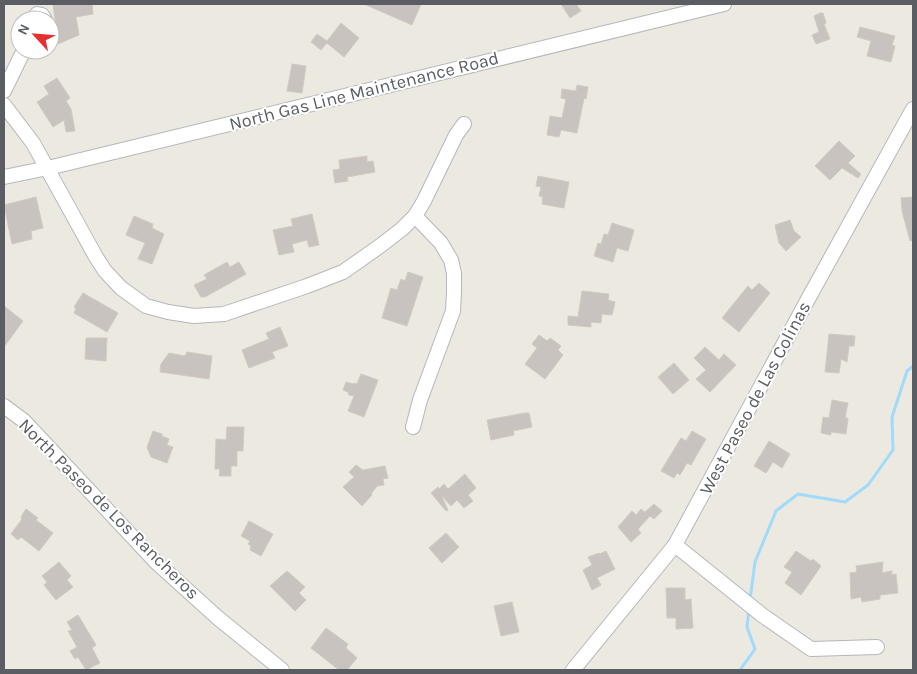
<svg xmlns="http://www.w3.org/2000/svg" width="917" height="674" viewBox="0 0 917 674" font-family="Karla,sans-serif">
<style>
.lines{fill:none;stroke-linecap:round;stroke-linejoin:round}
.stream{stroke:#a1dbfc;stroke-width:3}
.building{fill:#c8c3be;stroke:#d1cac0}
.minor-casing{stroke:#b4b7bb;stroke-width:16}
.minor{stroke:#fff;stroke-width:14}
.labels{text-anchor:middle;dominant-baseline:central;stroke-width:4;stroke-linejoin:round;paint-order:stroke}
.street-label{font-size:18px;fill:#5a5e62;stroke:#fff}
</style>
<rect width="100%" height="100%" fill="#ece9e1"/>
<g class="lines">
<g class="stream">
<polyline points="750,600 755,562 776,511 798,494 845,502 868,485 893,450 892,417 907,371 913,366"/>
<polyline points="740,670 755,649 747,627 749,609"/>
</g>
</g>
<g class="building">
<polygon points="53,4 92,4 93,14 76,17 79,35 58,44"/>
<polygon points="364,4 421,4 412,25"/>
<polygon points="561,4 576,4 581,11 570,18"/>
<polygon points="820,13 823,13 826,23 824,24 830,39 816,44 812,35 819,32 814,16"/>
<polygon points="341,23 359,38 344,57 327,43 321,50 311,42 317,34 327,41"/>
<polygon points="860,27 895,36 892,45 895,46 891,62 867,56 871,41 857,37"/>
<polygon points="292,64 306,66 302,93 287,91"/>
<polygon points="57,78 70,98 66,101 71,109 75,131 66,132 64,120 53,127 37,102 49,94 44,86"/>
<polygon points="577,85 588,87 586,99 584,98 577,133 561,130 559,137 547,135 550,116 562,118 566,99 561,98 562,89 576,91"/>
<polygon points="839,141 855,156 848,163 861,174 858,178 842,168 830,180 815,166"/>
<polygon points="367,156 367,162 373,161 375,172 347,177 348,181 335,183 333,170 340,169 339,160"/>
<polygon points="538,176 569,182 564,208 542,204 543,197 539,196 541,187 536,186"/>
<polygon points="36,197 43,228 31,231 32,239 12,244 4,205"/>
<polygon points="913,197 913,240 910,241 902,211 901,198"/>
<polygon points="312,214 319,245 309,247 307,240 292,244 294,252 279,255 273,230 293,226 291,219"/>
<polygon points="134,216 153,224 152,228 164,234 152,264 138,259 145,243 126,235"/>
<polygon points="790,220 794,231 801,237 786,251 779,243 775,225"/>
<polygon points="612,223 634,230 628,251 617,248 613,262 594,256 598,243 601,244 604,234 608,235"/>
<polygon points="227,262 230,267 239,262 246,274 205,297 201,297 194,285 207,279 204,275"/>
<polygon points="408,272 423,277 407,326 382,318 391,288 397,290 401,279 405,281"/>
<polygon points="759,283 770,293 739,332 722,318 748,286 752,290"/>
<polygon points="582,291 609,294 608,300 615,302 612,315 602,314 601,323 591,322 591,327 568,325 568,316 578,317"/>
<polygon points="83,293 118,313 107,332 74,313 76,308 74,307"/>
<polygon points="4,306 23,321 4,347"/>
<polygon points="280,327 288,346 272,352 275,358 249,368 242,350 269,339 266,333"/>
<polygon points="829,334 855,336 854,346 849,346 847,362 841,359 839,373 825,372"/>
<polygon points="539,335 547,341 550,338 561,346 558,350 563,355 545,379 525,364 537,348 532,344"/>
<polygon points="86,338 107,338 106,361 85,359"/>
<polygon points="705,347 719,360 724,354 736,365 710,392 696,379 706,370 694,358"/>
<polygon points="187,352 212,356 209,379 160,372 161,364 169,353 185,356"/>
<polygon points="674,363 689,380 673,394 658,377"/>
<polygon points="361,374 378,380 364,417 348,411 354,396 349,395 348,392 343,390 346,382 353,384 354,383 357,384"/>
<polygon points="832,400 848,403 845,418 848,418 846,434 831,432 831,435 821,433 823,417 829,418"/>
<polygon points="525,413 529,413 532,427 513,431 514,435 491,440 487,420"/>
<polygon points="227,427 244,427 243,451 237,451 237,466 231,466 231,476 219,476 220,469 215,469 216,439 226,440"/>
<polygon points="153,431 162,434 162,436 169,439 167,445 173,447 167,463 151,457 147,447"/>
<polygon points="692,431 706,439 691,465 687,463 680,475 677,473 674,478 661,471 681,438 686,441"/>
<polygon points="769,441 790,454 782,468 773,462 766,473 754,466"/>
<polygon points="356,465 363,470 385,466 388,478 383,479 384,485 377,486 371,494 372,495 362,506 343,487 354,477 349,472"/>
<polygon points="465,474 476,488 468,495 473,501 464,508 457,500 451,506 443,497 442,497 448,510 446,511 431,493 438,487 439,489 444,484 448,489"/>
<polygon points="654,504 662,511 654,519 650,516 638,529 641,533 631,542 618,527 632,511 636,515 641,509 646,513 645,512"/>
<polygon points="26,509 38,518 36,520 53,533 39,551 21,537 18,540 11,534 22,519 21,517"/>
<polygon points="249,521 273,534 261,556 250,550 251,546 248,544 250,541 241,536"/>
<polygon points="446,533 459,547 442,563 429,548"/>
<polygon points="606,551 615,569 597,578 601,585 592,590 583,570 592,565 588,557 599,553 600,554"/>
<polygon points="796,551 811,561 813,559 821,566 801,595 785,583 792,572 784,567"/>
<polygon points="59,562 71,576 67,580 73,587 56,600 44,585 47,582 42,576"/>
<polygon points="883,562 882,573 892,571 892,575 896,574 898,593 880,595 880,599 862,602 861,597 851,599 850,573 857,572 856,566"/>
<polygon points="287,571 305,587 299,593 306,600 295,611 270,586"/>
<polygon points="666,588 685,588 685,600 691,599 693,628 676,629 676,618 667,618"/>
<polygon points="512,602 519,632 501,636 494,606"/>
<polygon points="78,615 96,645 92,648 100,663 86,670 78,657 75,659 70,651 77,647 68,631 72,630 67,622"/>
<polygon points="326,628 348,644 346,648 357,658 347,670 339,670 311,648"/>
</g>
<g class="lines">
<defs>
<g id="minor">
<polyline points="32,20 37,14 42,15 45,20"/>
<polyline points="4,91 24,50"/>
<polyline points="4,105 33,143 96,257 105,271 121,288 146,306 168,312 194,316 224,314 307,286 343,272 380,246 402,229 415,216 424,201 456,135 464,124"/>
<polyline points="4,177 48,168 724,4"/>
<polyline points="4,406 24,421 156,562 218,618 282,670"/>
<polyline points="413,427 420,400 453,311 454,292 454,273 451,260 441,243 415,216"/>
<polyline points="675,545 762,615 811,649 877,647"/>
<polyline points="573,670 675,545 807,301 913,109"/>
</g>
</defs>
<use href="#minor" class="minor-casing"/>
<use href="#minor" class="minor"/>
</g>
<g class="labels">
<g class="street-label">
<text transform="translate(364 91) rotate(-14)">North Gas Line Maintenance Road</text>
<text transform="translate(755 398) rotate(-62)">West Paseo de Las Colinas</text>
<text transform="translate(109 509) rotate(45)">North Paseo de Los Rancheros</text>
</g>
</g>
<rect width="917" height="674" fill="none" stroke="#5a5e62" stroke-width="10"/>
<g transform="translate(35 35) rotate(296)"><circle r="24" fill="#ffffff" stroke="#bdbfc0"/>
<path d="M0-4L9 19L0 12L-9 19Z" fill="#e43030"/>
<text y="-8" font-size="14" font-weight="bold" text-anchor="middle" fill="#5a5e62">N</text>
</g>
</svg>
